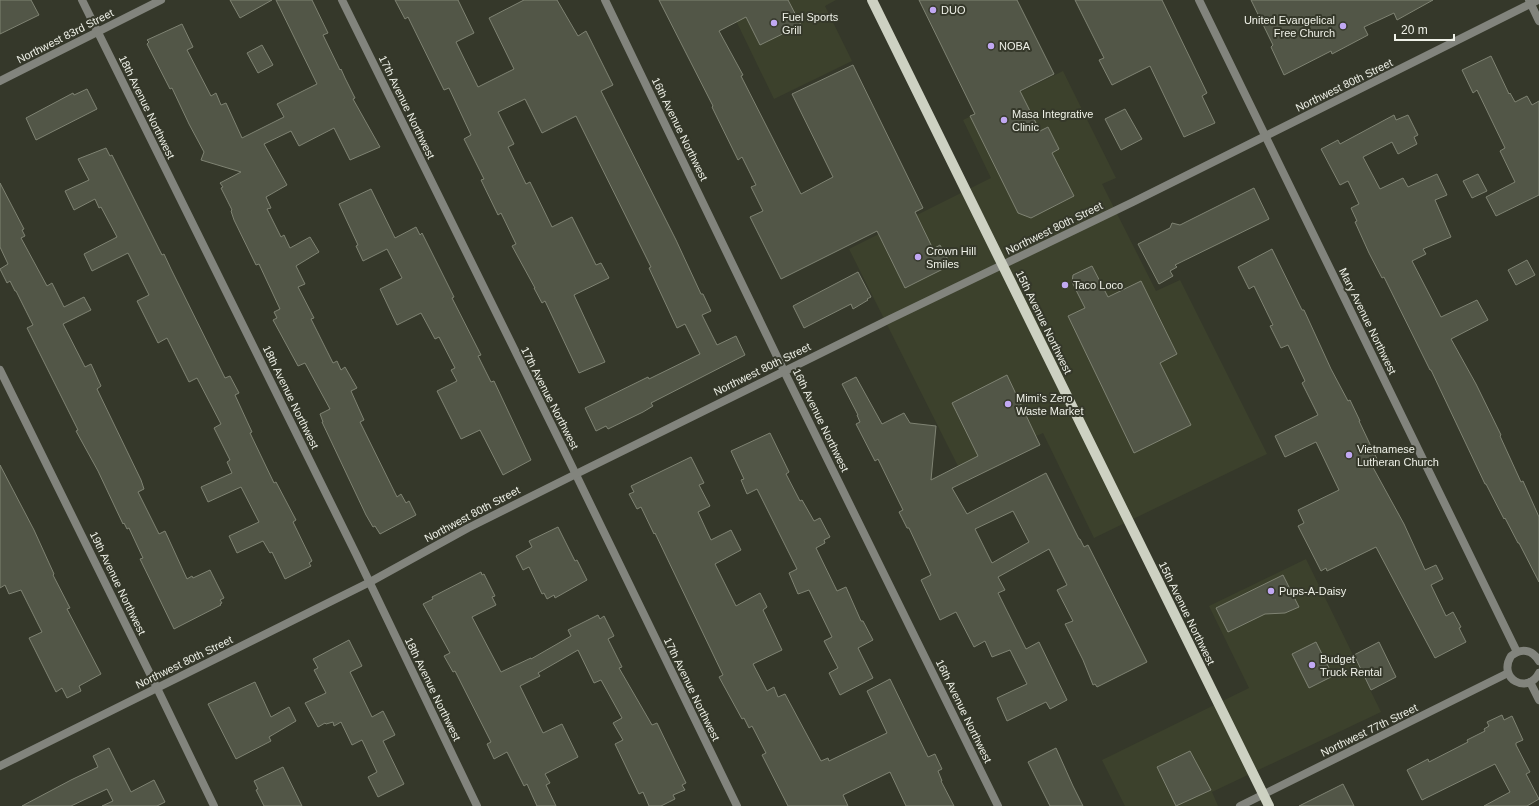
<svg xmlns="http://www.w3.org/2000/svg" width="1539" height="806" viewBox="0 0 1539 806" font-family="Arial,sans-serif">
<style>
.built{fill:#3c412c}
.building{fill:#525647;stroke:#7f8373;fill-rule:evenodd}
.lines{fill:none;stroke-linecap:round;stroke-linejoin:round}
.minor{stroke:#82847d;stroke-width:8}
.tertiary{stroke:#82847d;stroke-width:8}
.primary{stroke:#cdd1c2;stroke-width:10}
.poi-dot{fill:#c1a8f3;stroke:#35382a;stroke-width:1.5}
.labels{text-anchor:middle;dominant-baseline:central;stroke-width:4;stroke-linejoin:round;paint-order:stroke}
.poi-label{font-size:11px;fill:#eff1e8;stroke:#35382a;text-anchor:start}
.street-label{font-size:11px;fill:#eff1e8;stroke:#35382a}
</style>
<rect width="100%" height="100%" fill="#35382a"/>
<g class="built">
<polygon points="726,0 836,0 825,6 852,61 774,99"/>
<polygon points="1063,71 1116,178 1102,184 1156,291 1180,280 1267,454 1094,538 1043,433 961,472 849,249 991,178 963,120"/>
<polygon points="1306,559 1381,712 1212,792 1218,806 1125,806 1102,760 1249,688 1209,606"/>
</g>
<g class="building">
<polygon points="0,0 31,0 39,15 0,34"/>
<polygon points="230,0 272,0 240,18"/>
<polygon points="276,0 312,0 328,33 323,35 340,70 341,69 345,78 355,98 353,99 380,147 350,160 334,128 299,146 291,131 264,144 287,185 266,197 271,208 267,209 281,237 284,235 290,248 310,237 319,252 296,266 305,284 298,287 314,318 311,319 333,363 337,361 341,370 345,367 357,388 351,391 364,420 360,422 397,497 401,494 406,503 409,501 416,515 380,534 375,526 373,527 366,515 322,422 323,422 320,414 330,409 305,363 298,366 273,320 277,318 274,312 280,309 259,264 256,265 234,220 231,211 232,210 221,188 223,187 220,183 241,172 201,160 204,152 189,124 172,88 170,89 147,44 149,42 147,40 182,24 193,47 187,50 211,96 216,93 221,105 226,103 242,138 284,117 277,104 317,84"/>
<polygon points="395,0 458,0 474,33 456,42 478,87 514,69 489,18 524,0 557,0 578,36 586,31 613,85 601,91 676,240 701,294 703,294 711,311 702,315 717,345 736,336 745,355 651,403 653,406 643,412 608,429 606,426 596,431 585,408 648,377 649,379 700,354 685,324 677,328 649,268 651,267 576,116 542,133 525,99 498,112 514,144 508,147 526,184 530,182 552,227 572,217 596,265 601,263 609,278 574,295 605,362 579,373 545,301 542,303 534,288 535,288 512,246 516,244 501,213 498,215 481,180 484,179 464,139 471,135 449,88 444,90 408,17 405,19"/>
<polygon points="659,0 788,0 801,25 760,45 746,17 719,31 743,75 741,76 801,194 833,177 792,94 853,65 923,208 915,212 933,249 940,245 951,265 905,288 877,231 781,279 750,217 763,211 751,187 756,185 742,157 738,160 712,107 713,106"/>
<polygon points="919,0 1017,0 1054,74 1020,91 1040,131 1048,127 1059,149 1052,153 1074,196 1031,218 1018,213 970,116 975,114"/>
<polygon points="1075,0 1162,0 1207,93 1202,96 1215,123 1184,137 1150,66 1112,85 1099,60 1104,58"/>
<polygon points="1251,0 1433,0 1397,20 1394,13 1364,27 1368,35 1332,54 1331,51 1284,75 1271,47 1273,45"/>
<polygon points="262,45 273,65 258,73 247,53"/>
<polygon points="1491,56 1509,94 1510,93 1515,102 1527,96 1532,105 1539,101 1539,195 1496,216 1486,197 1515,182 1500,151 1505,148 1477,90 1473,93 1462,70"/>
<polygon points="87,89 97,109 36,140 26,118 73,93 74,95"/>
<polygon points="1125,109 1142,139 1121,150 1105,119"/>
<polygon points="1394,115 1396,120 1408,115 1418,135 1414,137 1417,144 1398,154 1392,142 1363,157 1380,189 1403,178 1408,187 1437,174 1447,195 1435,200 1451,237 1423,249 1426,254 1412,261 1441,317 1477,300 1488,320 1451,339 1476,384 1501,435 1500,436 1521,482 1523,481 1539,517 1539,582 1519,543 1518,543 1505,518 1504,519 1486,484 1485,484 1431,370 1430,370 1384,277 1382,278 1369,253 1355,222 1357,221 1351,208 1359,204 1348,181 1340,185 1321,149 1338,140 1340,144"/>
<polygon points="106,148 110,156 112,155 162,255 164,254 171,269 225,378 230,376 239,393 235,395 252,432 250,433 274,483 276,482 296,520 293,522 312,561 309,563 311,566 285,579 272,552 270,553 263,541 237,553 229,536 259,522 241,487 208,502 201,487 232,473 227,462 230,460 214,428 221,424 197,378 189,382 167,338 158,343 137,301 149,295 128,253 92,271 84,254 117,237 101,207 99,208 95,199 74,210 65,191 89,180 78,159"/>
<polygon points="1478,174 1487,191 1472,198 1463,181"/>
<polygon points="0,183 24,229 22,230 25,236 21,238 47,286 52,283 64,307 84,297 91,310 63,324 85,367 91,364 101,386 97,389 141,480 144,489 138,492 159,534 165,531 187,579 192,576 193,578 210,570 224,598 220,600 222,603 220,604 221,605 174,629 140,559 143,558 129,528 127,529 124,523 123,524 98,471 76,431 78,430 27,328 33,325 16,291 15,291 10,281 7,283 0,269 8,264 0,247"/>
<polygon points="1254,188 1269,219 1175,265 1177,267 1170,271 1173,276 1159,284 1138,244 1170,228 1172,223 1180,225"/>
<polygon points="371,189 395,238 416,227 420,235 422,233 454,297 452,298 481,355 478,356 491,382 494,381 531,460 503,475 480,430 461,439 437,391 457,381 451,370 455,368 439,337 435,339 421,313 397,325 380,289 402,278 387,249 363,261 356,246 358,245 339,204"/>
<polygon points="1272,249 1302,310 1304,310 1331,369 1348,401 1350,400 1360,421 1359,421 1377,459 1370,462 1404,524 1425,570 1436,565 1443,579 1431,585 1446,616 1453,612 1461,627 1459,628 1466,642 1435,658 1376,547 1327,571 1326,568 1321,571 1298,526 1304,523 1298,510 1339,490 1316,442 1285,457 1275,436 1318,415 1302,383 1305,381 1288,345 1281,348 1270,326 1273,325 1254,286 1249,289 1238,267"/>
<polygon points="1527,260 1535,275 1516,285 1508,270"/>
<polygon points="1092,266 1108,297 1141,281 1177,354 1160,363 1191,425 1134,453 1068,316 1085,308 1072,282 1073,275"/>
<polygon points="858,272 871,297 867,299 868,300 853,309 851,304 804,328 793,306"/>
<path d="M1007 375 1040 445 952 488 967 514 1046 473 1079 539H1080L1084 547 1088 545 1147 662 1097 687 1095 684 1093 685 1083 660 1065 624 1073 621 1057 590 1067 585 1049 549 998 577 1005 590 998 593 1026 649 1039 642 1067 700 1050 709 1046 702 1007 721 997 698 1027 684 1010 650 992 657 985 641 974 647 956 612 940 620 921 580 931 575 909 528H907L899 512 903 510 878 459 875 461 856 424 860 422 857 415H858L842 384 856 377 882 424 904 413 910 423 936 426 931 480 978 456 952 403ZM1013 511 1029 542 992 563 975 529Z"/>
<polygon points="770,433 789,472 786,474 800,501 802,500 814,521 820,518 830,537 824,540 825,543 816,548 837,591 846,587 861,621 863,621 873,640 858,648 873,678 840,695 829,673 838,668 824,641 832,637 809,590 798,594 789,573 797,569 757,489 747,494 741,480 744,479 731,451"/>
<polygon points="691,457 704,483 699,485 710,506 698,512 711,540 731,530 741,550 715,564 736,606 760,593 767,607 763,610 782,650 753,664 767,691 774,687 778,697 785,694 821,761 828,758 829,761 887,733 867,691 890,679 928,757 935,754 942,769 938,771 942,781 941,781 954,806 906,806 890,772 843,795 848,806 788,806 762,755 766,753 752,726 749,728 744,718 742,719 719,677 723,675 655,533 654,534 641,507 637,509 629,494 634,492 631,486"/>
<polygon points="0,465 34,530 54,574 53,575 70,608 67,609 101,674 79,686 81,691 67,698 62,688 56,692 29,638 42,632 21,590 9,594 5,585 0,588"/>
<polygon points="558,527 575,561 577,560 587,580 555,598 554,595 547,599 544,593 542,594 529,567 523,570 516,556 532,547 529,541"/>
<polygon points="481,572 482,575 484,574 495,596 492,597 496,605 472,617 501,672 531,658 531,659 571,636 568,630 598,615 600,619 604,616 614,636 608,639 622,667 619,668 652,725 657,723 686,783 682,785 685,790 673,795 675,799 661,806 649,806 643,792 639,794 615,744 623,740 613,723 622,718 601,680 594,683 578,650 538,673 540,676 520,686 543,733 562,724 578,757 545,774 550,783 546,785 556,806 537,806 527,784 524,786 507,752 494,759 487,744 491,742 455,671 453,672 444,656 450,653 423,604 433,599 432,597"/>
<polygon points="1283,575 1299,607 1285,613 1265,614 1228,632 1216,608"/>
<polygon points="349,640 362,666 350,672 372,717 383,711 395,735 383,741 404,784 378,797 368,777 377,772 362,740 352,745 341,722 334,726 333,722 326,724 325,723 318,727 305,703 326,693 314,670 318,668 313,659"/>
<polygon points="1316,642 1333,676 1309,688 1292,654"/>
<polygon points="1379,642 1396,677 1371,690 1354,655"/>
<polygon points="255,682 271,717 289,707 296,721 269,737 271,741 236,759 208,704"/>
<polygon points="1502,715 1504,720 1512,716 1523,740 1516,743 1516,745 1530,772 1526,774 1539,799 1527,806 1484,806 1510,792 1495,764 1422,800 1407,770 1428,759 1429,762 1468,742 1467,740 1485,731 1484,729 1489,726 1487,722"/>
<polygon points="109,748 131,792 154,780 165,802 157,806 102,806 113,801 107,789 71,806 22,806 71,780 98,767 93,756"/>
<polygon points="1056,748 1073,786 1083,806 1050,806 1028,762"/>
<polygon points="1190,751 1211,790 1176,806 1157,767"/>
<polygon points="283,767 302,806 264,806 256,790 258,789 254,781"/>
<polygon points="1343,784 1354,806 1299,806"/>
</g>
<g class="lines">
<g class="minor">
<polyline points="82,0 356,554 477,806"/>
<polyline points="342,0 563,448 737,806"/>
<polyline points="605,0 784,371 998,806"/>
<polyline points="1199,0 1517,652"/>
<polyline points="1529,0 1539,21"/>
<polyline points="0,81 161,0"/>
<polyline points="0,370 157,688 214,806"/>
<path d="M1539 661C1532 649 1521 648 1511 656 1497 679 1528 695 1539 673"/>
<polyline points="1530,682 1539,700"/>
<polyline points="1240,806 1508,673"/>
</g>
<polyline class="tertiary" points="0,766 370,582 468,528 576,474 890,319 1133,202 1538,0"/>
<polyline class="primary" points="872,0 1269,806"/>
</g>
<g class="poi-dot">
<circle cx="933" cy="10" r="4"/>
<circle cx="774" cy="23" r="4"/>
<circle cx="1343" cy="26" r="4"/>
<circle cx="991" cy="46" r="4"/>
<circle cx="1004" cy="120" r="4"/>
<circle cx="918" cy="257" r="4"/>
<circle cx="1065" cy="285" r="4"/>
<circle cx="1008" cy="404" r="4"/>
<circle cx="1349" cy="455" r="4"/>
<circle cx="1271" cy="591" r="4"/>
<circle cx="1312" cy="665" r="4"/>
</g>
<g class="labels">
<g class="poi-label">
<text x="941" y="10">DUO</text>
<text x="782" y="17">Fuel Sports<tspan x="782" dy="13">Grill</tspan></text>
<text x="1335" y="20" text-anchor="end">United Evangelical<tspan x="1335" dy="13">Free Church</tspan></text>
<text x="999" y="46">NOBA</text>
<text x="1012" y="114">Masa Integrative<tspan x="1012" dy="13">Clinic</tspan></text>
<text x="926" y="251">Crown Hill<tspan x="926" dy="13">Smiles</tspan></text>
<text x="1073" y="285">Taco Loco</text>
<text x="1016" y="398">Mimi’s Zero<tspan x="1016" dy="13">Waste Market</tspan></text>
<text x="1357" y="449">Vietnamese<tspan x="1357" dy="13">Lutheran Church</tspan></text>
<text x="1279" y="591">Pups-A-Daisy</text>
<text x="1320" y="659">Budget<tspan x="1320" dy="13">Truck Rental</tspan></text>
</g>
<g class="street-label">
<text transform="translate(65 36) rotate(-27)">Northwest 83rd Street</text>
<text transform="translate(1344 85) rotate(-26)">Northwest 80th Street</text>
<text transform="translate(147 107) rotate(64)">18th Avenue Northwest</text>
<text transform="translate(407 107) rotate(64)">17th Avenue Northwest</text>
<text transform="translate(680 129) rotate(64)">16th Avenue Northwest</text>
<text transform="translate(1054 228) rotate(-26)">Northwest 80th Street</text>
<text transform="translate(1368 321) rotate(64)">Mary Avenue Northwest</text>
<text transform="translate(1044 322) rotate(64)">15th Avenue Northwest</text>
<text transform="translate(762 369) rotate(-26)">Northwest 80th Street</text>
<text transform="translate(291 397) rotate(64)">18th Avenue Northwest</text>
<text transform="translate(550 398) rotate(63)">17th Avenue Northwest</text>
<text transform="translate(821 420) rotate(64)">16th Avenue Northwest</text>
<text transform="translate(472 514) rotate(-28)">Northwest 80th Street</text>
<text transform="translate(118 583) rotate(64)">19th Avenue Northwest</text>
<text transform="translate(1187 613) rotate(64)">15th Avenue Northwest</text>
<text transform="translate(184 662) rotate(-26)">Northwest 80th Street</text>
<text transform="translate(433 689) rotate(64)">18th Avenue Northwest</text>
<text transform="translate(692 689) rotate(64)">17th Avenue Northwest</text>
<text transform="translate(964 711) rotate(64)">16th Avenue Northwest</text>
<text transform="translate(1369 730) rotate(-26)">Northwest 77th Street</text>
</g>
</g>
<path d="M1395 34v6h59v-6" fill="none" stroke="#eff1e8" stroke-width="2"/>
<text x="1401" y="34" font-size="12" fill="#eff1e8" stroke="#35382a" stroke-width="3" paint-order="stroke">20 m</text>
</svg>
